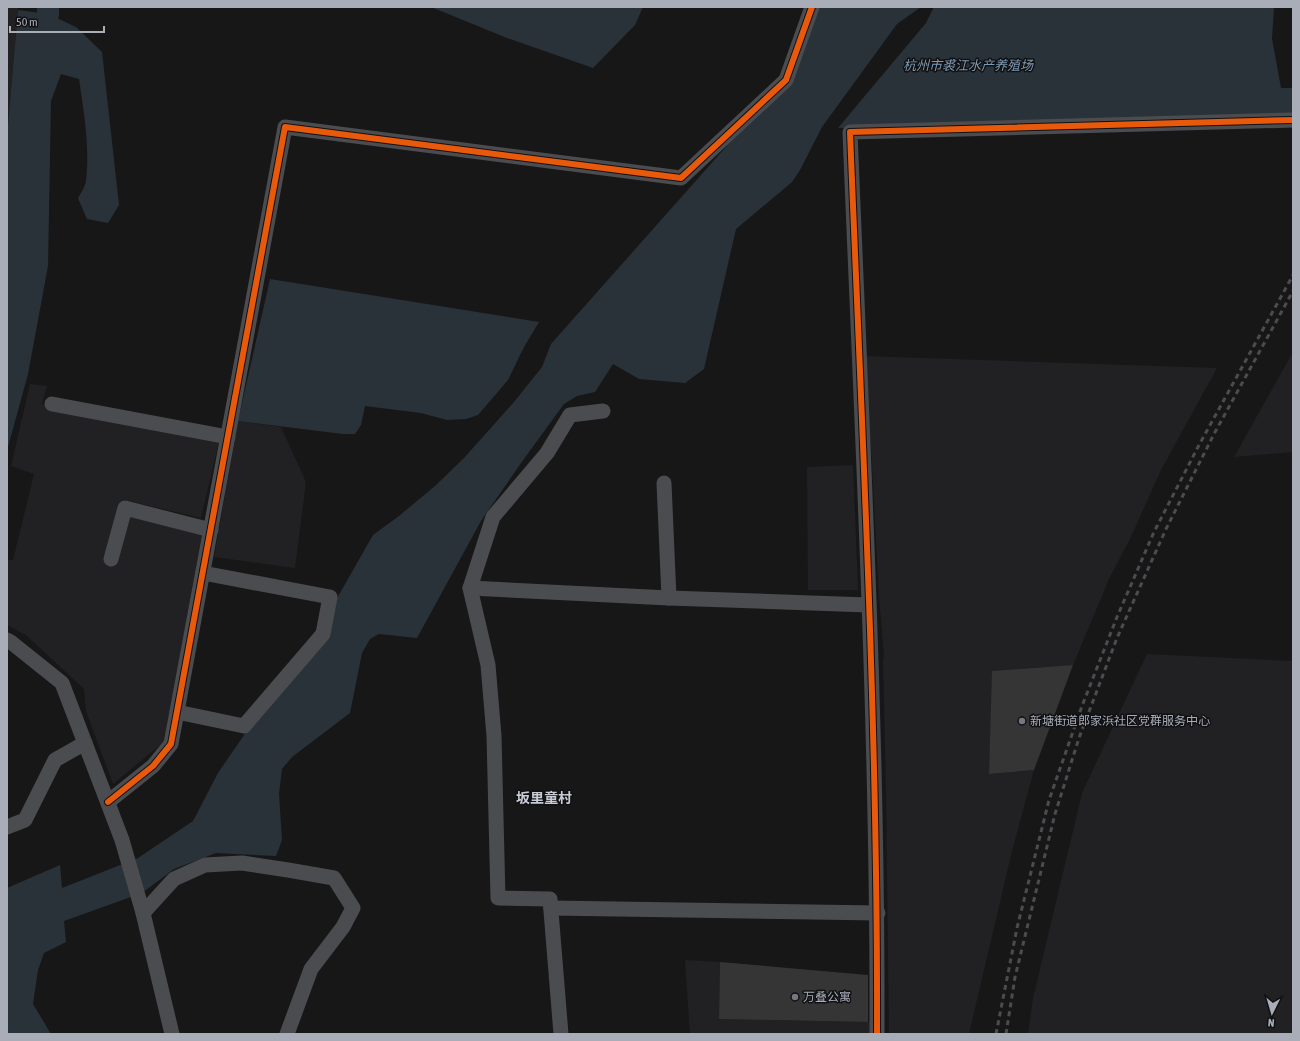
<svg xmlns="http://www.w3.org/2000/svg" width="1300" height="1041" viewBox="0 0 1300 1041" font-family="'Asap Condensed','Noto Sans SC',sans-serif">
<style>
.built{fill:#212123}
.water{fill:#2a3239}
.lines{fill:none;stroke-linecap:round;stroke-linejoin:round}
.river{stroke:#2a3239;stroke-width:22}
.building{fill:#353536}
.minor{stroke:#4b4c50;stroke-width:15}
.rail{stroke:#4b4c4f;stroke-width:3;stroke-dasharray:5 4;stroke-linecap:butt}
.cycleway-casing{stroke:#111113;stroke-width:8}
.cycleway{stroke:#e8590c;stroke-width:6}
.poi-dot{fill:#757880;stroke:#111113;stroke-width:1.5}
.labels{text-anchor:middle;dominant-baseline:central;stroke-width:3;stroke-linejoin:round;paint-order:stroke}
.poi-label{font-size:12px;fill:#a8adb8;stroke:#111113;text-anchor:start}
.water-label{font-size:13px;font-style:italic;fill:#7f9bb3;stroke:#111113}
.quarter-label{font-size:14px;font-weight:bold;fill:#c9ccd4;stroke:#111113}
</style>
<rect width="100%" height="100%" fill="#171717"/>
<g class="built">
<polygon points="7,7 18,7 7,136"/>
<polygon points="1293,352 1293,452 1234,457"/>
<polygon points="864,356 1217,368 1161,470 1131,537 1109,579 1073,665 993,671 989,774 1034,770 1012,851 969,1034 889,1034 886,792 883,660 884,655 879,597 872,464"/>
<polygon points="30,384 47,386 42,404 93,411 219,442 201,518 120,499 202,533 165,741 113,784 86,711 84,689 26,635 7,625 7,560 13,560 34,474 11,466"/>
<polygon points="238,421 281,427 306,482 295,568 214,557"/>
<polygon points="853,465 858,590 808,590 807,467"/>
<polygon points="1147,654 1293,661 1293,1034 1028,1034 1033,998 1082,793"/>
<polygon points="685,960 720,962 719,1019 870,1022 871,1034 690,1034"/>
</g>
<g class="water">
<polygon points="431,7 643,7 635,25 593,68 507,38"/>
<polygon points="815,7 921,7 897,24 822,127 800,170 792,182 736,229 704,369 685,383 639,379 613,364 595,392 577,396 564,404 521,463 481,521 417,638 379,634 370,639 362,653 350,713 292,757 282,769 279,794 282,840 276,856 216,853 174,869 142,893 64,921 66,942 44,953 38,970 33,1004 51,1034 8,1034 7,888 60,865 62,888 138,858 193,821 218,773 332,607 373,535 399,516 435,486 464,458 514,402 542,367 551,344 749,121 776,95"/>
<polygon points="934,7 1274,7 1272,39 1281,88 1293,88 1293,113 838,128 926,23"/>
<path d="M18 10 48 14 76 27 102 52 119 205 108 223 87 219 78 198C81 193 85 187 86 181 90 148 84 112 79 79L61 74 51 101 48 266 28 374 8 447 7 454V324L8 320 7 319V136Z"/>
<polygon points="270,279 539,322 524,347 508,380 478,415 466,419 447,420 421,413 365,406 361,425 355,434 343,434 238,421"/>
</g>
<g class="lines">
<polyline class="river" points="48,14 48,7"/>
</g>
<g class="building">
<polygon points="1073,665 1034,770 989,774 992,671"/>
<polygon points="720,962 868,975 868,1022 719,1019"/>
</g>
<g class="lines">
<g class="minor">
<polyline points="52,404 228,437"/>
<polyline points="664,483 669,598"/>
<polyline points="111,559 125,508 211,530"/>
<polyline points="470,588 669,598 868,605"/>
<polyline points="7,640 12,643 62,683 122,840 143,913 172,1034"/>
<polyline points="177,712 244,726 323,634 330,597 203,573"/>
<polyline points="108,802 153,766 171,744 285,127 681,178 786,80 812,7"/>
<polyline points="7,827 25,820 55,760 85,743"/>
<polyline points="551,908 878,913"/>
<polyline points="143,913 174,879 205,865 242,863 288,870 334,878 353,908 343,927 311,969 287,1034"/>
<polyline points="561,1034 550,899 498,898 494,736 488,665 470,588 493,517 547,453 570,415 603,411"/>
<path d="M877 1034C878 733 862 432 850 132L1293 120"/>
</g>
<g class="rail">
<polyline points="996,1034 1017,928 1049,800 1082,706 1117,617 1154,532 1199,445 1293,275"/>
<polyline points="1006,1034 1015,977 1055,814 1079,738 1117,638 1166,529 1214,434 1293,291"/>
</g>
<defs>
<g id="cycleway">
<polyline points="108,802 153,766 171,744 285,127 681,178 786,80 812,7"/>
<path d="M877 1034C878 733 862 432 850 132L1293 120"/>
</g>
</defs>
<use href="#cycleway" class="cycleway-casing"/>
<use href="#cycleway" class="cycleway"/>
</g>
<g class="poi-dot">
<circle cx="1022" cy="721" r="4"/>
<circle cx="795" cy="997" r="4"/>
</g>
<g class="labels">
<g class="poi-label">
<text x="1030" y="721">新塘街道郎家浜社区党群服务中心</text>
<text x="803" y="997">万叠公寓</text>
</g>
<g class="water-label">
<text x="968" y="65">杭州市裘江水产养殖场</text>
</g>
<g class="quarter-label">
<text x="544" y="798">坂里童村</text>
</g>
</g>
<rect width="1300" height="1041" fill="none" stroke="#a8adb8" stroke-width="16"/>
<g transform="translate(1272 1013) rotate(185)" stroke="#111113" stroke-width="3" paint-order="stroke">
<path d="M0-3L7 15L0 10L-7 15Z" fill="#a8adb8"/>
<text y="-6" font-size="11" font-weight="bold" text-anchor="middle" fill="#a8adb8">N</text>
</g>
<path d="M10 26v6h94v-6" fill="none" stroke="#a8adb8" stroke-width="2"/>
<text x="16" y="26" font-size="12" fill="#a8adb8" stroke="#111113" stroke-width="3" paint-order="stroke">50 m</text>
</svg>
